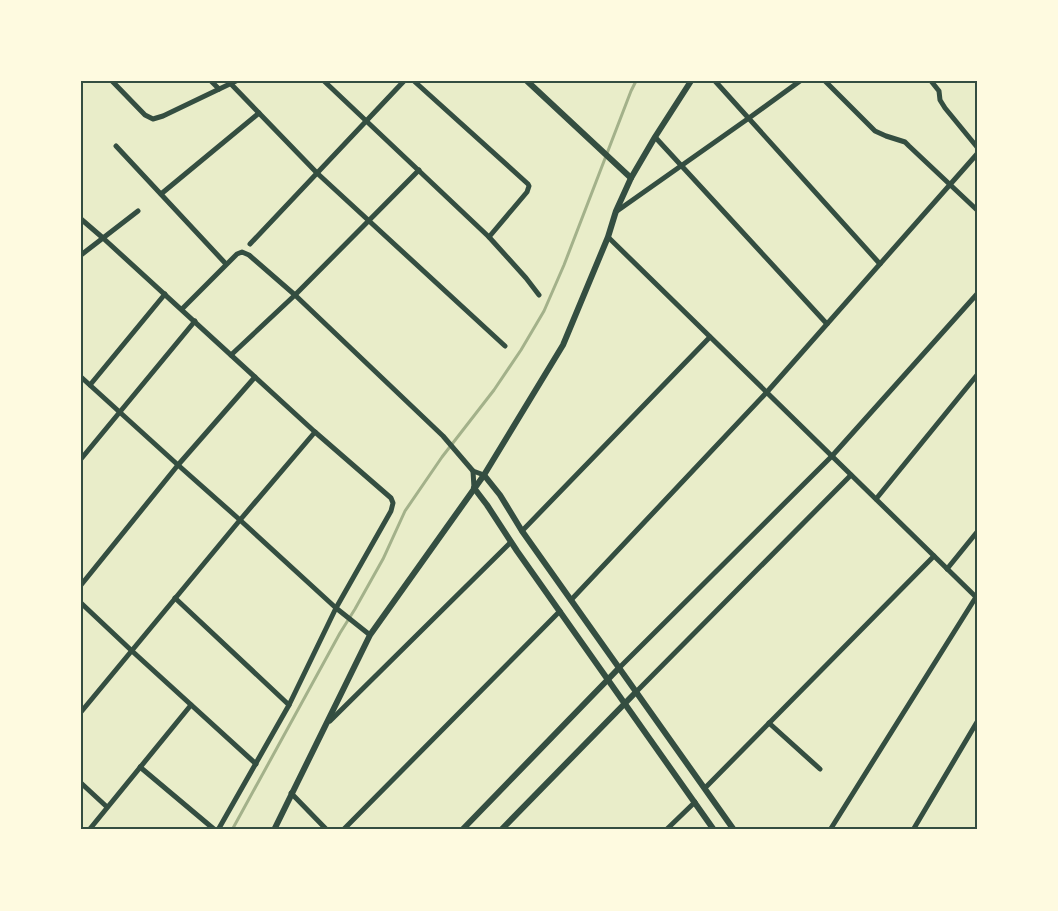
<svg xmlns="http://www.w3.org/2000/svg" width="1058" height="911" viewBox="0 0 1058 911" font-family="Figtree,sans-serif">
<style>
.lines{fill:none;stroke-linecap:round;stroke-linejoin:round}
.stream{stroke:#a3b18a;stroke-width:3}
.minor{stroke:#344e41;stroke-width:5}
.tertiary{stroke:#344e41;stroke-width:6}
.neatline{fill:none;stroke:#344e41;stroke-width:2}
</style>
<rect width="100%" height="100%" fill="#e9edc9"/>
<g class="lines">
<polyline class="stream" points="232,830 340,633 355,609 383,559 405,511 442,457 494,390 521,350 544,311 564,265 631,91 636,81"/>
<g class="minor">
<polyline points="112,81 145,115 153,119 163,116 236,81"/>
<polyline points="211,81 219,89"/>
<polyline points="324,81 489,237 526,278 539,295"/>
<polyline points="414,81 528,184 529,186 527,192 489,237"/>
<polyline points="715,81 880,264"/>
<polyline points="825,81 875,131 886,136 905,142 909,146 977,210"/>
<polyline points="931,81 939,91 940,100 945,108 977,147"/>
<polyline points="231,84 317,173 505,346"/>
<polyline points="655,137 827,324"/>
<polyline points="116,146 226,264"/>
<polyline points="161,194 259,113"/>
<polyline points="617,211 749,118 800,81"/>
<polyline points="81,219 103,238 315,432 391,498 393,503 391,511 336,608 289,705 218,830"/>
<polyline points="608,237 977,598"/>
<polyline points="250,244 404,81"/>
<polyline points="81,255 138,211"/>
<polyline points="182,309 237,254 242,252 249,255 295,295 443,436 473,471 484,475"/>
<polyline points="231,355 295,295 419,170"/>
<polyline points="81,377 178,465 240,520 336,608 370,635"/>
<polyline points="90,385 165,294"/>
<polyline points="81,459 195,321"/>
<polyline points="473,471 474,488"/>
<polyline points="876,499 977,375"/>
<polyline points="522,531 710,337"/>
<polyline points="947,569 977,532"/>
<polyline points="81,585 178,465 255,377"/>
<polyline points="175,598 289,705"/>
<polyline points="571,600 767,392 977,154"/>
<polyline points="81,603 132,651 256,764"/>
<polyline points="619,668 832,456 977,294"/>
<polyline points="636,692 851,475"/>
<polyline points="81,712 240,520 315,432"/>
<polyline points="330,721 511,542"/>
<polyline points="769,723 820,769"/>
<polyline points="140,767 215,830"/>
<polyline points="81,783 107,807"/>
<polyline points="705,788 934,556"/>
<polyline points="291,793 327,830"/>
<polyline points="89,830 191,705"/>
<polyline points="343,830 560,611"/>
<polyline points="666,830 695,802"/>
<polyline points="830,830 976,597"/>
<polyline points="913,830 977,722"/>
</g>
<g class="tertiary">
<polyline points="527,81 631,178"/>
<polyline points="484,475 500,495 522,531 734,830"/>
<polyline points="474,488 487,505 517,551 714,830"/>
<polyline points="274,830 370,635 484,475 563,345 608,237 616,211 631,178 655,137 691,81"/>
<polyline points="462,830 619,668"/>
<polyline points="501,830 636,692"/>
</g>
</g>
<rect width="1058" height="911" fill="none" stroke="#fefae0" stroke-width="165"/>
<rect x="82" y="82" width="894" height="746" class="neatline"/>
</svg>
